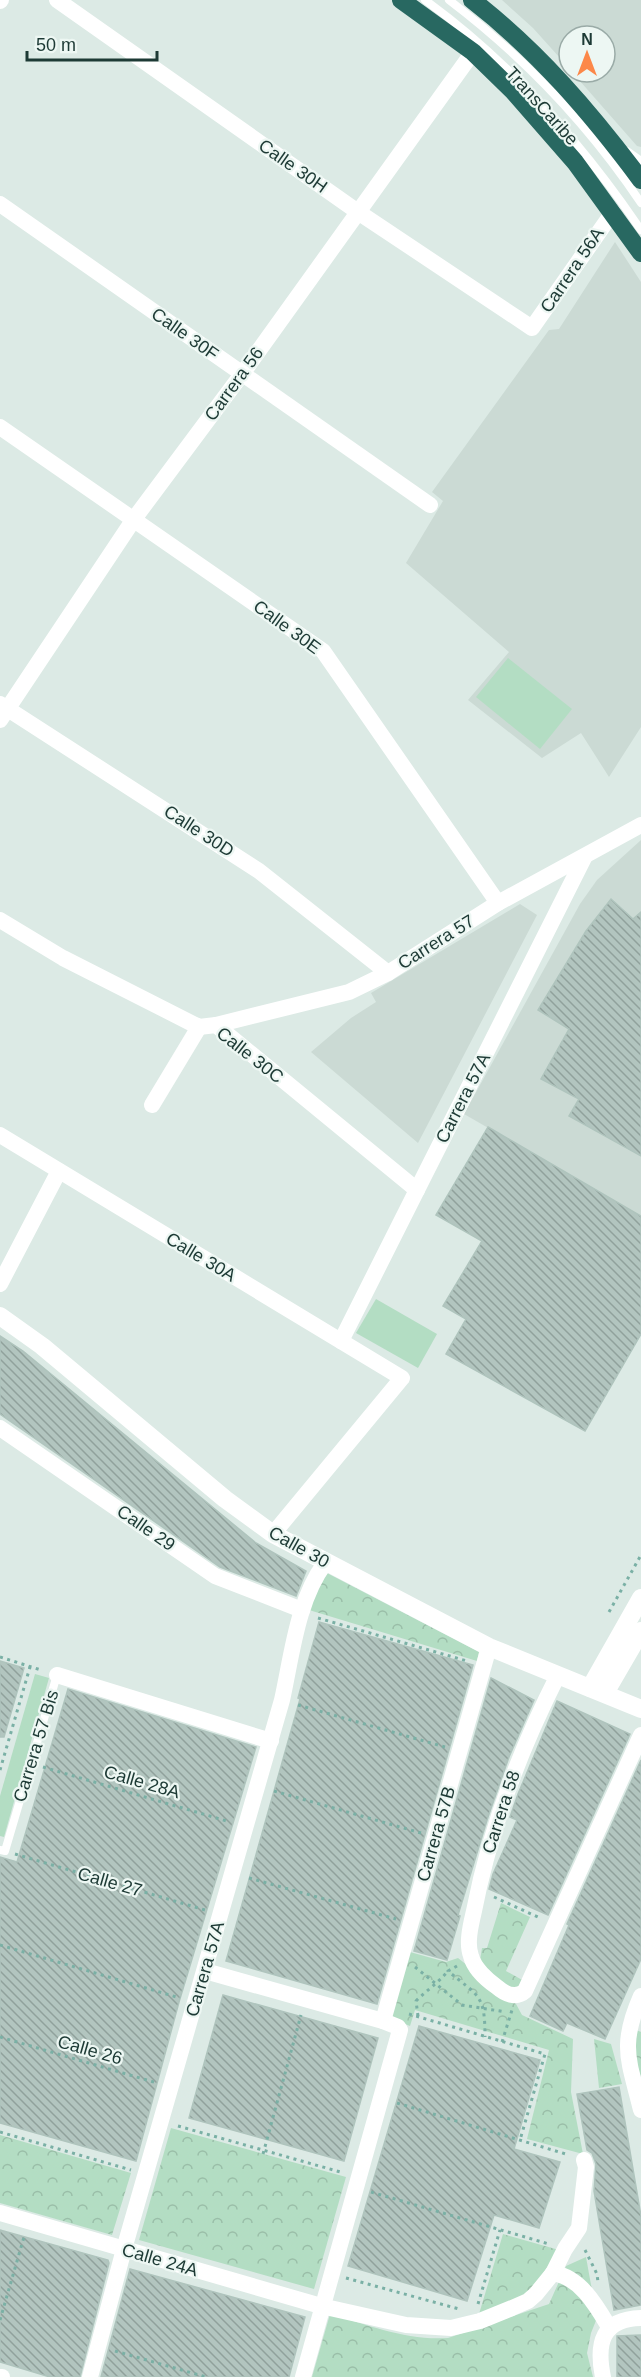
<svg xmlns="http://www.w3.org/2000/svg" width="641" height="2377" viewBox="0 0 641 2377" font-family="Helvetica,sans-serif">
<style>
.built{fill:#cbdad4}
.grass{fill:#b3ddc3}
.forest{fill:url(#forest-crowns)}
.building{fill:url(#building-back-hatch);stroke:#afc4bd;stroke-width:1.5}
.lines{fill:none;stroke-linecap:round;stroke-linejoin:round}
.path{stroke:#7ab0a5;stroke-width:3;stroke-dasharray:3 4.5;stroke-linecap:butt}
.lane{stroke:#fff;stroke-width:8}
.street{stroke:#fff;stroke-width:16}
.secondary{stroke:#fff;stroke-width:18}
.highway{stroke:#286861;stroke-width:18}
.labels{text-anchor:middle;dominant-baseline:central;stroke-width:4.5;stroke-linejoin:round;paint-order:stroke}
.street-label{font-size:18px;fill:#1d3a35;stroke:#edf7f3}
</style>
<defs>
<pattern id="forest-crowns" width="20" height="18" patternUnits="userSpaceOnUse" patternTransform="scale(1.5)"><rect width="20" height="18" fill="#b3ddc3"/><path d="M2 6a3 3 0 1 1 6 0M12 15a3 3 0 1 1 6 0" fill="none" stroke="#9abea8"/></pattern>
<pattern id="building-back-hatch" width="6" height="6" patternUnits="userSpaceOnUse" patternTransform="scale(1.5)"><rect width="6" height="6" fill="#b2c5bf"/><path d="M-1 5l2 2M0 0l6 6M5-1l2 2" fill="none" stroke="#90a19c"/></pattern>
</defs>
<rect width="100%" height="100%" fill="#dceae5"/>
<g class="built">
<polygon points="502,0 641,0 641,147 637,146 572,72 605,72 605,36 569,36 569,68 533,28"/>
<polygon points="615,242 641,282 641,727 609,777 581,733 542,758 468,700 509,652 406,563 443,501 432,492 549,330 559,329"/>
<polygon points="641,840 641,1216 464,1114 580,904 597,880"/>
<polygon points="520,904 537,915 418,1143 311,1052 351,1018 376,1002 371,993"/>
</g>
<g class="grass">
<polygon points="508,658 572,709 540,749 476,697"/>
<polygon points="376,1299 437,1334 418,1368 356,1333"/>
<polygon points="35,1674 49,1678 4,1837 0,1836 0,1796"/>
</g>
<g class="forest">
<polygon points="325,1572 479,1652 477,1661 309,1610"/>
<polygon points="501,1903 530,1917 506,1971 524,1981 523,1985 512,1989 481,1966 480,1960 482,1948 487,1948"/>
<polygon points="410,1952 446,1962 458,1958 516,2004 522,2015 573,2039 571,2092 583,2154 527,2139 549,2050 415,2010 410,2026 390,2018"/>
<polygon points="634,2029 641,2032 641,2077 634,2056"/>
<polygon points="594,2039 611,2044 622,2084 599,2088"/>
<polygon points="171,2128 346,2177 314,2289 139,2240"/>
<polygon points="0,2135 131,2173 112,2235 0,2203"/>
<polygon points="503,2234 559,2250 529,2294 479,2314"/>
<path d="M586 2257 597 2318 591 2333 587 2353 593 2377H312L330 2314C368 2325 408 2341 448 2338L549 2304 566 2266Z"/>
</g>
<g class="building">
<polygon points="611,899 633,919 641,912 641,1156 569,1116 579,1099 541,1079 569,1029 538,1010 586,931"/>
<polygon points="488,1127 641,1216 641,1334 585,1431 446,1354 466,1319 443,1306 482,1241 436,1215"/>
<polygon points="0,1336 23,1351 256,1543 306,1571 296,1596 220,1567 0,1414"/>
<polygon points="319,1622 473,1665 377,2004 226,1961 300,1699 298,1698"/>
<polygon points="0,1661 24,1668 4,1737 0,1737"/>
<polygon points="491,1678 534,1700 509,1757 488,1817 458,1915 460,1916 447,1960 414,1951"/>
<polygon points="68,1689 256,1747 179,2002 136,2161 0,2123 0,1857 17,1862"/>
<polygon points="557,1701 630,1734 548,1915 489,1889 493,1874 517,1820 510,1817 518,1794"/>
<polygon points="641,1760 641,1959 605,2039 567,2023 563,2031 530,2016 569,1925 567,1924"/>
<polygon points="223,1995 378,2038 344,2161 189,2118"/>
<polygon points="419,2026 540,2060 514,2149 560,2162 539,2228 494,2215 467,2301 348,2266"/>
<polygon points="619,2087 641,2216 641,2305 614,2310 594,2191 596,2164 592,2153 587,2150 577,2094"/>
<polygon points="0,2230 108,2260 109,2263 80,2377 50,2377 0,2362"/>
<polygon points="130,2269 305,2317 289,2377 101,2377"/>
<polygon points="641,2335 641,2377 617,2377 617,2336"/>
</g>
<g class="lines">
<g class="path">
<polyline points="609,1612 641,1555"/>
<polyline points="318,1618 467,1661"/>
<polyline points="0,1657 41,1670"/>
<polyline points="298,1705 445,1747"/>
<polyline points="43,1767 230,1822"/>
<polyline points="0,1770 30,1667"/>
<polyline points="274,1791 421,1833"/>
<polyline points="15,1854 205,1910"/>
<polyline points="249,1878 396,1919"/>
<polyline points="494,1897 540,1918"/>
<polyline points="0,1945 180,1998"/>
<path d="M457 1966 448 1971C479 1997 485 1994 485 2037"/>
<polyline points="415,1967 462,2005 506,2012"/>
<polyline points="409,2014 545,2054 520,2140"/>
<path d="M418 2016 416 2001C427 1990 438 1983 448 1971"/>
<polyline points="0,2037 157,2083"/>
<polyline points="502,2042 512,2010"/>
<polyline points="397,2103 569,2155"/>
<polyline points="178,2126 344,2173"/>
<polyline points="0,2132 131,2170"/>
<polyline points="263,2154 301,2015"/>
<polyline points="371,2192 549,2244"/>
<polyline points="585,2250 597,2274 598,2282"/>
<polyline points="346,2278 459,2309"/>
<polyline points="478,2304 500,2230"/>
<polyline points="0,2320 24,2237"/>
<polyline points="115,2351 206,2377"/>
</g>
<g class="lane">
<path d="M425 0C512 63 581 142 641 230"/>
<path d="M449 0C524 57 588 124 641 203"/>
<polyline points="627,151 641,161"/>
<polyline points="0,1850 5,1851 57,1675"/>
</g>
<g class="street">
<polyline points="57,0 358,212 532,328 613,212"/>
<polyline points="0,1 1,0"/>
<polyline points="0,204 430,505"/>
<polyline points="0,427 323,651 498,903"/>
<polyline points="0,704 259,871 388,973"/>
<polyline points="0,720 134,519 242,374 473,52"/>
<polyline points="0,920 63,958 199,1027 216,1025 349,992 388,973 498,903 641,825"/>
<polyline points="216,1025 417,1190"/>
<polyline points="152,1105 199,1027"/>
<polyline points="0,1135 402,1378 273,1534"/>
<polyline points="0,1284 59,1171"/>
<polyline points="341,1341 585,856"/>
<polyline points="0,1428 215,1576 302,1610"/>
<polyline points="57,1675 271,1741"/>
<path d="M558 1675C520 1750 490 1828 474 1911 471 1924 466 1943 471 1956 474 1968 487 1980 497 1987 505 1994 516 1999 525 1991L641 1735"/>
<polyline points="205,1971 383,2021 398,2027 400,2030 303,2377"/>
<path d="M641 1996C619 2046 629 2060 641 2110"/>
<polyline points="383,2021 489,1647"/>
<polyline points="0,2213 321,2306 406,2325 451,2328 480,2321 512,2308 528,2301 536,2294 553,2273 565,2249 579,2228 586,2167 584,2160"/>
<path d="M553 2273C580 2277 596 2305 609 2327"/>
<polyline points="0,2377 2,2377"/>
<path d="M90 2377 124 2249 282 1700C292 1655 297 1601 325 1563"/>
<path d="M603 2377C596 2343 602 2319 641 2318"/>
</g>
<g class="secondary">
<polyline points="0,1316 42,1346 225,1499 273,1534 489,1647 641,1709"/>
<polyline points="590,1688 641,1598"/>
<polyline points="605,1693 641,1631"/>
</g>
<g class="highway">
<polyline points="401,0 473,52 513,91 575,162 641,253"/>
<path d="M472 0C538 51 591 113 641 180"/>
</g>
</g>
<g class="labels">
<g class="street-label">
<text transform="translate(542 106) rotate(48)">TransCaribe</text>
<text transform="translate(293 166) rotate(35)">Calle 30H</text>
<text transform="translate(572 270) rotate(-56)">Carrera 56A</text>
<text transform="translate(185 334) rotate(35)">Calle 30F</text>
<text transform="translate(234 384) rotate(-54)">Carrera 56</text>
<text transform="translate(287 627) rotate(36)">Calle 30E</text>
<text transform="translate(199 831) rotate(33)">Calle 30D</text>
<text transform="translate(436 942) rotate(-32)">Carrera 57</text>
<text transform="translate(250 1055) rotate(38)">Calle 30C</text>
<text transform="translate(463 1098) rotate(-63)">Carrera 57A</text>
<text transform="translate(201 1257) rotate(31)">Calle 30A</text>
<text transform="translate(146 1528) rotate(35)">Calle 29</text>
<text transform="translate(299 1547) rotate(29)">Calle 30</text>
<text transform="translate(36 1746) rotate(-73)">Carrera 57 Bis</text>
<text transform="translate(142 1782) rotate(16)">Calle 28A</text>
<text transform="translate(501 1812) rotate(-72)">Carrera 58</text>
<text transform="translate(436 1834) rotate(-74)">Carrera 57B</text>
<text transform="translate(110 1882) rotate(16)">Calle 27</text>
<text transform="translate(205 1969) rotate(-74)">Carrera 57A</text>
<text transform="translate(90 2050) rotate(16)">Calle 26</text>
<text transform="translate(160 2260) rotate(16)">Calle 24A</text>
</g>
</g>
<g transform="translate(587 54)"><circle r="28" fill="#edf7f3" stroke="#9aaba7" stroke-width="1.5"/>
<path d="M0-4.5L10 22L0 15L-10 22Z" fill="#fc8849"/>
<text y="-9" font-size="16" font-weight="bold" text-anchor="middle" fill="#1d3a35">N</text>
</g>
<path d="M27 51v9h130v-9" fill="none" stroke="#1d3a35" stroke-width="3"/>
<text x="36" y="51" font-size="18" fill="#1d3a35" stroke="#edf7f3" stroke-width="4.5" paint-order="stroke">50 m</text>
</svg>
